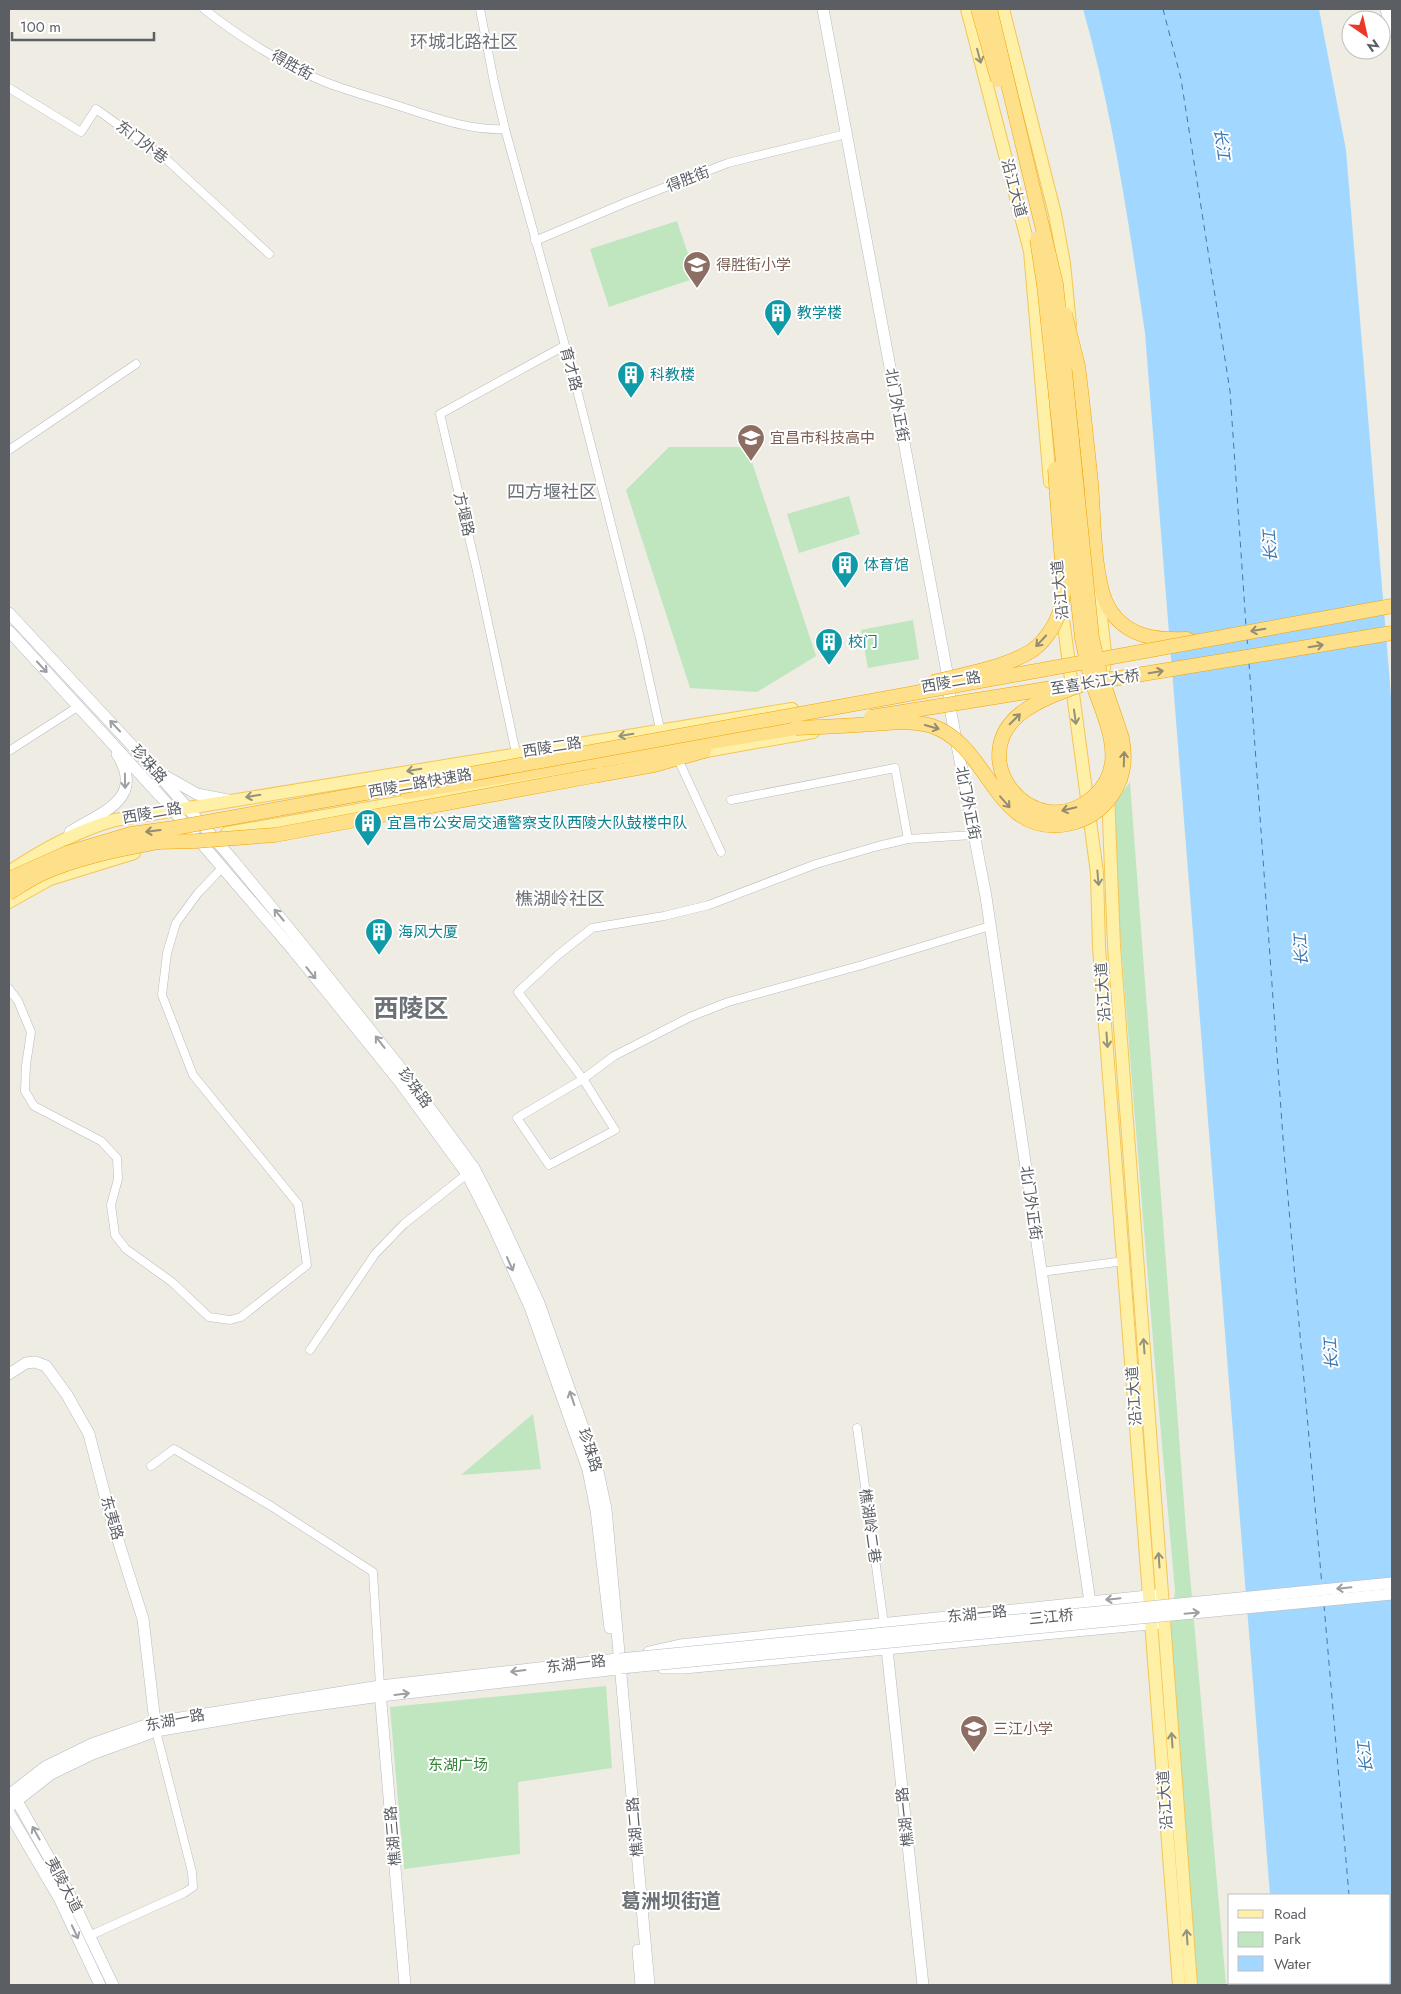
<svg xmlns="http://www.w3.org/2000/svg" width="1401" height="1994" viewBox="0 0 1401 1994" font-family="Jost,'Noto Sans SC',sans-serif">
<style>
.green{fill:#bfe6bf}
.water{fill:#a2d8ff}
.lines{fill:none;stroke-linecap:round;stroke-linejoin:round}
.ferry{stroke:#3d78b3;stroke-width:1;stroke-dasharray:6 5;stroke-linecap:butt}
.street-casing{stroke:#b8bbc0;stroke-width:9}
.secondary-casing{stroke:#b7bac0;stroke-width:12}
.primary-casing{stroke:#f4c657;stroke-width:14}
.highway-casing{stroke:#f1a300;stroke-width:15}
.street{stroke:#fff;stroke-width:8}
.secondary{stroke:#fff;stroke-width:11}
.primary{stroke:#fff0a7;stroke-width:12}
.highway{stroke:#ffe08a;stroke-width:14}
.secondary-bridge-casing{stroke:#b7bac0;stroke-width:12;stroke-linecap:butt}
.highway-bridge-casing{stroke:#f1a300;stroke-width:15;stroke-linecap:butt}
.secondary-bridge{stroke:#fff;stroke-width:11}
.highway-bridge{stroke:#ffe08a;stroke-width:14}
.oneway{stroke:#94927b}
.oneway2{stroke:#948c71}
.oneway3{stroke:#9d9fa2}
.labels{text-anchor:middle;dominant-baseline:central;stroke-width:4;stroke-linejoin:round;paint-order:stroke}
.street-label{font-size:15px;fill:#5b5f64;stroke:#fff}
.education-label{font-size:15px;fill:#785e54;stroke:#fff;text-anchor:start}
.culture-label{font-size:15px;fill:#0d838f;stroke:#fff;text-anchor:start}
.park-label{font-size:15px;fill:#338436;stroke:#fff}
.water-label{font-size:16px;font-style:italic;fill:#3d78b3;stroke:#fff}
.quarter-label{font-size:18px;fill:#6c7176;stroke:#fff}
.district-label{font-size:20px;font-weight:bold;fill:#6c7176;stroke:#fff}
.town-label{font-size:25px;font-weight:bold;fill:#6c7176;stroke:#fff}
</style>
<rect width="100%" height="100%" fill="#eeece3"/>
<g class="green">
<polygon points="677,221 696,278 609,307 590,249"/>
<polygon points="669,447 747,447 816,656 757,692 690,688 626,490"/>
<polygon points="849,496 860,534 799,553 787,514"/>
<polygon points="913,620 919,659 868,668 861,630"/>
<polygon points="1130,782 1186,1530 1226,1985 1195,1985 1169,1641 1175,1591 1155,1365 1110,810"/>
<polygon points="533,1414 541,1469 461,1475"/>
<polygon points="606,1686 612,1768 518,1782 520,1854 404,1869 390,1707"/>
</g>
<path class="water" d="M1083 9H1319L1346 150 1392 708V1985H1278V1983H1390V1895H1270L1145 333C1129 224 1113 114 1083 9Z"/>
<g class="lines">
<g class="ferry">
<polyline points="1163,9 1181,79 1230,391 1246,626"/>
<polyline points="1247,638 1248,651"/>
<polyline points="1249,663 1284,1152 1322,1586"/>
<polyline points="1324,1605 1349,1895"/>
<polyline points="1357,1983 1357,1985"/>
</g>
<defs>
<g id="street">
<path d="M204 9C238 36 285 66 325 82 351 92 378 99 405 108 437 118 471 131 505 129"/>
<polyline points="480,9 494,82 505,129 574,378 640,638 660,729"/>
<polyline points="9,88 81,132 96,109 166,159 269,254"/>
<polyline points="535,241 627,202 728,163 846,134"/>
<polyline points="9,450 136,364"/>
<polyline points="9,751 79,706"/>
<polyline points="516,753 477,571 440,414 564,346"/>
<polyline points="677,757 721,852"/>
<polyline points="731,800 895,768 908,839"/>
<polyline points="973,835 908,839 878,846 816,864 709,905 664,916 592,928 558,955 518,992 583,1079 614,1056 690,1017 728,1002 862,965 990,926"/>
<polyline points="9,989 18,1001 31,1032 26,1065 25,1091 34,1106 101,1141 117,1158 118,1179 111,1205 115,1235 126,1249 172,1282 209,1317 230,1320 241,1317 307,1265 298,1204 193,1075 162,995 167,953 176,923 198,893 223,867"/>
<polygon points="583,1079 615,1130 549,1165 517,1118"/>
<polyline points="1041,1272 1124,1261"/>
<polyline points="310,1350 375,1254 404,1224 467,1174"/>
<polyline points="857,1428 884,1624"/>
<polyline points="151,1466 174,1449 271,1506 373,1572 380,1686"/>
<polyline points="89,1936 184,1893 193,1887 192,1872 156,1731"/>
</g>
<g id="secondary">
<polyline points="823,9 949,683 950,708 986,897 1090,1602"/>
<polyline points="1386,9 1392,31"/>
<polyline points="9,613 151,766 232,859 301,943 399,1066 474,1168 500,1219 539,1303 597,1467 606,1509 649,1985"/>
<polyline points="9,631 173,810 293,950 399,1081 467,1174 492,1223 530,1307 588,1470 596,1510 610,1628"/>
<polyline points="167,777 197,794 228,800"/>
<path d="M70 832C102 812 146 799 117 754"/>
<polyline points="9,1374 26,1363 35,1362 46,1366 67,1395 89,1434 110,1515 143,1619 155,1722"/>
<polyline points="887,1649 923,1985"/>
<polyline points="649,1652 680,1645 1157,1595"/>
<polyline points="663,1668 684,1668 1160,1623"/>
<polyline points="380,1691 405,1985"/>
<polyline points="13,1794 69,1893 113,1985"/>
<polyline points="9,1795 45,1767 92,1744 155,1722 380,1686 626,1658"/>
<polyline points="9,1807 51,1774 92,1754 156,1731 287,1709 381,1696 627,1668"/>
<polyline points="9,1813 59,1898 100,1985"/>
<polyline points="638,1950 641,1985"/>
</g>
<g id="primary">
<polyline points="967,9 1030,251 1050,482"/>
<polyline points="1003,9 1055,214 1064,263 1070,325"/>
<polyline points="1098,589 1105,653 1104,668"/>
<polyline points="1061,604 1097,873 1099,947 1179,1985"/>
<polyline points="695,753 813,732"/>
<polyline points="1108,793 1114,946 1191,1985"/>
<polyline points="227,833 596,768"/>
<path d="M9 872C43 849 76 831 115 820L792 709"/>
<polyline points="9,902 50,879 134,853"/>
</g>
<g id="highway">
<path d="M1078 366C1083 405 1087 444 1091 483 1094 516 1093 584 1110 610 1128 638 1158 640 1187 639"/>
<polyline points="598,775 654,765 704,751"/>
<polyline points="407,792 796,728"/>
</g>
</defs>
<use href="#street" class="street-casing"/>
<use href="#secondary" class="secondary-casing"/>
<use href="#primary" class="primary-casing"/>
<use href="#highway" class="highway-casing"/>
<use href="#street" class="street"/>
<use href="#secondary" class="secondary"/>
<use href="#primary" class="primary"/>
<use href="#highway" class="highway"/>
<defs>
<g id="secondary-bridge">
<polyline points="620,1659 1392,1583"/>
<polyline points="621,1668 1392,1594"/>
</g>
<g id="highway-bridge">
<polyline points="978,9 998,80"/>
<path d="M1037 239 1044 285 1082 638C1085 653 1088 668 1092 682 1101 708 1115 736 1112 763 1110 777 1103 789 1092 798 1033 847 960 757 1024 711 1044 697 1067 690 1090 682"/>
<polyline points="1065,314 1078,366"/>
<path d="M933 682C965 674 999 669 1028 653 1043 645 1055 626 1060 611 1066 592 1063 569 1061 550 1059 523 1057 496 1055 469"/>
<polyline points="1094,682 1392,633"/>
<polyline points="871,717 1058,687"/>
<path d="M796 728C822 727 847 726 872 724 892 723 913 720 932 726 991 746 994 838 1068 824 1086 820 1102 810 1112 795 1124 778 1126 758 1122 738L1100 673 1092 638 1056 284 990 9"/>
<polyline points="156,842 196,841 275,835 598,775"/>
<polyline points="9,879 67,853 131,834 174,828 1392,606"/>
<path d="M9 893C19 887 29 880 39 875 78 857 122 849 163 841"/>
</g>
</defs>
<use href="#secondary-bridge" class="secondary-bridge-casing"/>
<use href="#highway-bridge" class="highway-bridge-casing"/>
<use href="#secondary-bridge" class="secondary-bridge"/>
<use href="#highway-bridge" class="highway-bridge"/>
</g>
<defs><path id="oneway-shaft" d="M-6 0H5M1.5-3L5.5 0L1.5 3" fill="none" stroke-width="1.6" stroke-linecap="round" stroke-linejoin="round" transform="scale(1.25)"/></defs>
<g class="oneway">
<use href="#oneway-shaft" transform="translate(979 56) rotate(75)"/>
<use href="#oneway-shaft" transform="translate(1075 717) rotate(82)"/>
<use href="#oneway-shaft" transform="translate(626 735) rotate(171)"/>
<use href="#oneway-shaft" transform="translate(414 770) rotate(171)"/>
<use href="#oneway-shaft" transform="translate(253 796) rotate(171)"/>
<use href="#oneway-shaft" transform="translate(1098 878) rotate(85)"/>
<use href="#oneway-shaft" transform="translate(1107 1040) rotate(86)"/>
<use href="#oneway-shaft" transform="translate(1144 1346) rotate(-94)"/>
<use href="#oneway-shaft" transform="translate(1159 1560) rotate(-94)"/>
<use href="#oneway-shaft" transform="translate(1172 1740) rotate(-94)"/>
<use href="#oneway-shaft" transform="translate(1187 1937) rotate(-94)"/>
</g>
<g class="oneway2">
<use href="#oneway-shaft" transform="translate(1258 630) rotate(170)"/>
<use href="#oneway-shaft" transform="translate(1041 641) rotate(133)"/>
<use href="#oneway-shaft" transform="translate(1316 646) rotate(-9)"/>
<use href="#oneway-shaft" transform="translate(1156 672) rotate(-9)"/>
<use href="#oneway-shaft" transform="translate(1015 719) rotate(-45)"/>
<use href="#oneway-shaft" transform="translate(932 727) rotate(16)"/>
<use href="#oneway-shaft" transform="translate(1124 759) rotate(-88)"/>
<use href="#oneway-shaft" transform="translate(1005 802) rotate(49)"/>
<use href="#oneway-shaft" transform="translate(1069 809) rotate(167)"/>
<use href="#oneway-shaft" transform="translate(153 831) rotate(173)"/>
</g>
<g class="oneway3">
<use href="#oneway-shaft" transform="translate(42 667) rotate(47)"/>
<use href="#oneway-shaft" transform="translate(115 726) rotate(-133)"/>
<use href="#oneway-shaft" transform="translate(125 781) rotate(89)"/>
<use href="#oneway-shaft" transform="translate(279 915) rotate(-130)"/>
<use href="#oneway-shaft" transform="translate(311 973) rotate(51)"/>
<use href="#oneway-shaft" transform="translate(380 1042) rotate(-128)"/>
<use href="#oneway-shaft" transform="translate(510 1264) rotate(66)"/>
<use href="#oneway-shaft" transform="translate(572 1398) rotate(-109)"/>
<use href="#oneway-shaft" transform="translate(1344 1588) rotate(174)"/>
<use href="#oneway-shaft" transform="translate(1113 1599) rotate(174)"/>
<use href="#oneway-shaft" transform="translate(1192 1613) rotate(-5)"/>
<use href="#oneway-shaft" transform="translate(518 1671) rotate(173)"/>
<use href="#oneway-shaft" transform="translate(402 1694) rotate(-7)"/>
<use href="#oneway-shaft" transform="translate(36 1833) rotate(-119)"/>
<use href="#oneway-shaft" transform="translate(75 1932) rotate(65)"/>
</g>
<defs>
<symbol id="school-pin" viewBox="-11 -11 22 30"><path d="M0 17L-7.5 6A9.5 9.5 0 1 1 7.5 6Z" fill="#8d6e63" stroke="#fff"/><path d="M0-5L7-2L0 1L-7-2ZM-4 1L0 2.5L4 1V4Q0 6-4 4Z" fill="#fff"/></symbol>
<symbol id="building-pin" viewBox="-11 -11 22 30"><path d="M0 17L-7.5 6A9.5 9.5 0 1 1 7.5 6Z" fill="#0f9aa8" stroke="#fff"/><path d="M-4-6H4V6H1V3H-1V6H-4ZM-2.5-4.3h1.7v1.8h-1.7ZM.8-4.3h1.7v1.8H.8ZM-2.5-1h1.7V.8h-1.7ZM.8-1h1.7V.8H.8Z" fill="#fff"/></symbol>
</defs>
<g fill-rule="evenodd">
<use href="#school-pin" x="681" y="249" width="32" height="43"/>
<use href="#building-pin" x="762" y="297" width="32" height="43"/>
<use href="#building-pin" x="615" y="359" width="32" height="43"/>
<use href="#school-pin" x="735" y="422" width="32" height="43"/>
<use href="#building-pin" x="829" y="549" width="32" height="43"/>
<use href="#building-pin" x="813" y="626" width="32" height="43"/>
<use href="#building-pin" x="352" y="807" width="32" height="43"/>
<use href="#building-pin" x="363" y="916" width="32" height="43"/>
<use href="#school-pin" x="958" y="1713" width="32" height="43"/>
</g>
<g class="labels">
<g class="street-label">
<text transform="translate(292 65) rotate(29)">得胜街</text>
<text transform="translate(142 142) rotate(37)">东门外巷</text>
<text transform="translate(688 179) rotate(-21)">得胜街</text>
<text transform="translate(1014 188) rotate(75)">沿江大道</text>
<text transform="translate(571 369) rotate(75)">育才路</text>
<text transform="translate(897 405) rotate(80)">北门外正街</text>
<text transform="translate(464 514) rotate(77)">方堰路</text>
<text transform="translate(1060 590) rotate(-96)">沿江大道</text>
<text transform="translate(951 682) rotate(-10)">西陵二路</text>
<text transform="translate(1095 682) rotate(-9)">至喜长江大桥</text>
<text transform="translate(552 747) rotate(-9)">西陵二路</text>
<text transform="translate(149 764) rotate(48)">珍珠路</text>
<text transform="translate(420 783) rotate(-10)">西陵二路快速路</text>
<text transform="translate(968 803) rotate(79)">北门外正街</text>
<text transform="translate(152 813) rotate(-10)">西陵二路</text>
<text transform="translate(1103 992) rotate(-94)">沿江大道</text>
<text transform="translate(415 1088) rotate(53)">珍珠路</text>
<text transform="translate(1031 1203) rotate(82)">北门外正街</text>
<text transform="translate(1134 1396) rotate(-94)">沿江大道</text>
<text transform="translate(590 1450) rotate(72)">珍珠路</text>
<text transform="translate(112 1518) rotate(74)">东夷路</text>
<text transform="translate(870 1526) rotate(82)">樵湖岭二巷</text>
<text transform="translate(977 1614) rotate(-6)">东湖一路</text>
<text transform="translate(1051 1617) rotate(-6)">三江桥</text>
<text transform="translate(576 1664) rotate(-7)">东湖一路</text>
<text transform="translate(175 1720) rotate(-11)">东湖一路</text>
<text transform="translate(1165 1800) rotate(-94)">沿江大道</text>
<text transform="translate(905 1817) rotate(-96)">樵湖一路</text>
<text transform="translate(635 1827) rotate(-95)">樵湖二路</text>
<text transform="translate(393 1836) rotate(-95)">樵湖三路</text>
<text transform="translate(64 1885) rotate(62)">夷陵大道</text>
</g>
<g class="education-label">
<text x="716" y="265">得胜街小学</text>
<text x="770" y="438">宜昌市科技高中</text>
<text x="993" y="1729">三江小学</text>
</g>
<g class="culture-label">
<text x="797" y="313">教学楼</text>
<text x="650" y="375">科教楼</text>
<text x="864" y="565">体育馆</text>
<text x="848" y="642">校门</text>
<text x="387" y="823">宜昌市公安局交通警察支队西陵大队鼓楼中队</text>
<text x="398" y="932">海风大厦</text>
</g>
<g class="park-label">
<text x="458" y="1765">东湖广场</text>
</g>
<g class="water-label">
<text transform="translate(1222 144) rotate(82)">长江</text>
<text transform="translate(1270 546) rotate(-94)">长江</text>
<text transform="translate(1301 950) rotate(-94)">长江</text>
<text transform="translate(1331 1354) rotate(-94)">长江</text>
<text transform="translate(1365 1757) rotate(-96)">长江</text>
</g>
<g class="quarter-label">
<text x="464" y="42">环城北路社区</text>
<text x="552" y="492">四方堰社区</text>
<text x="560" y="899">樵湖岭社区</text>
</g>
<g class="district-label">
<text x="671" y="1901">葛洲坝街道</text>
</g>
<g class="town-label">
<text x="411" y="1008">西陵区</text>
</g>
</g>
<rect width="1401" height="1994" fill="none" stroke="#5b5f64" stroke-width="20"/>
<rect x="1228" y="1894" width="162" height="90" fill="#ffffff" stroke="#bdbfc1"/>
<rect x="1238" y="1910" width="25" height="8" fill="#fff0a7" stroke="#bdbfc1"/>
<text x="1274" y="1919" font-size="15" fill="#5b5f64">Road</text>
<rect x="1238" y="1932" width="25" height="15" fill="#bfe6bf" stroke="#bdbfc1"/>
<text x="1274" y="1944" font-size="15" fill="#5b5f64">Park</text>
<rect x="1238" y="1956" width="25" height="15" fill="#a2d8ff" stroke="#bdbfc1"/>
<text x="1274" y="1969" font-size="15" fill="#5b5f64">Water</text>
<g transform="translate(1366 35) rotate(146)"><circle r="24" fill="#ffffff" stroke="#bdbfc1"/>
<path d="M0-4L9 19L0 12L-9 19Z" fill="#ec382b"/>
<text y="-8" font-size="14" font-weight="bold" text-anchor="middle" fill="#5b5f64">N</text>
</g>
<path d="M12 32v8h142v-8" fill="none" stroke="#5b5f64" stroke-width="2.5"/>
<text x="20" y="32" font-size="15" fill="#5b5f64" stroke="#ffffff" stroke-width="4" paint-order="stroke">100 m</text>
</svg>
